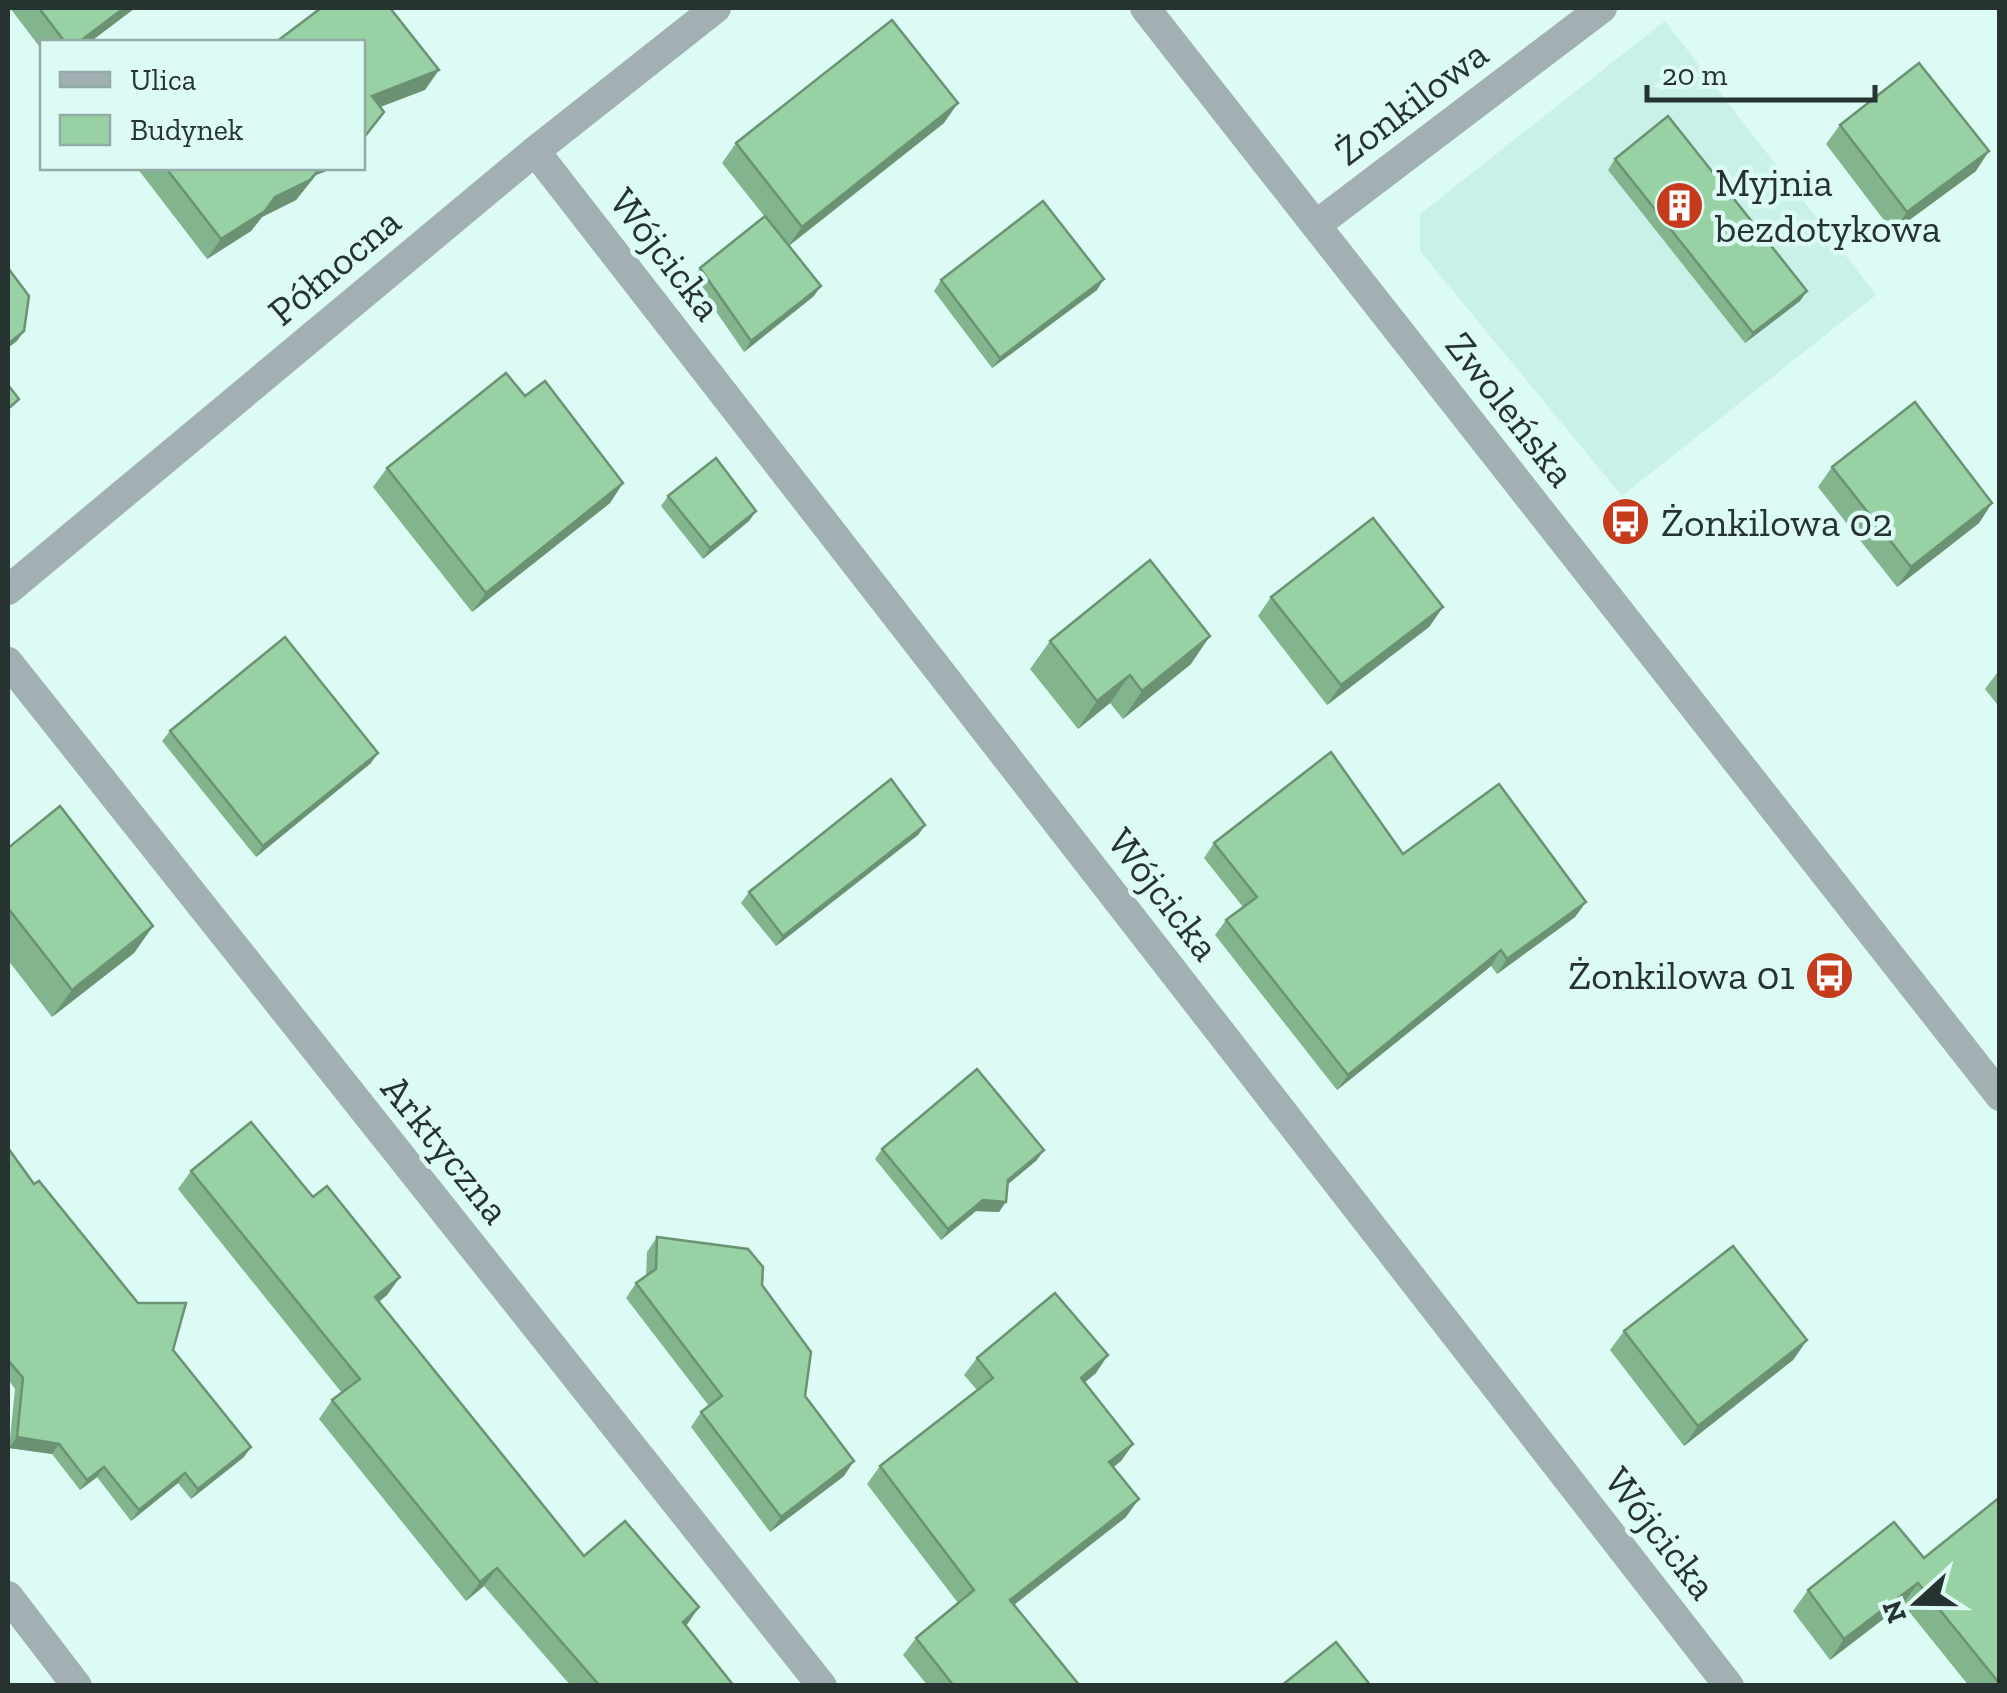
<svg xmlns="http://www.w3.org/2000/svg" width="2007" height="1693" viewBox="0 0 2007 1693" font-family="'Zilla Slab',serif">
<style>
.built{fill:#c9f1e8}
.lines{fill:none;stroke-linecap:round;stroke-linejoin:round}
.minor{stroke:#a3b0b3;stroke-width:30}
.wall{fill:#82b48d}
.shaded-wall{fill:#6a9273}
.building{fill:#97d1a4;stroke:#6a9273;stroke-width:2.5}
.labels{text-anchor:middle;dominant-baseline:central;stroke-width:9;stroke-linejoin:round;paint-order:stroke}
.street-label{font-size:40px;fill:#273331;stroke:#dbfbf4}
.poi-label{font-size:40px;fill:#273331;stroke:#dbfbf4;text-anchor:start}
</style>
<rect width="100%" height="100%" fill="#dbfbf4"/>
<polygon class="built" points="1665,21 1876,295 1622,496 1420,251 1420,214"/>
<g class="lines">
<g class="minor">
<polyline points="1145,8 2000,1096"/>
<polyline points="535,151 1729,1686"/>
<polyline points="1316,225 1602,8"/>
<polyline points="8,590 535,151 716,8"/>
<polyline points="8,662 822,1686"/>
<polyline points="8,1596 77,1686"/>
</g>
</g>
<g class="wall">
<polygon points="10,8 135,8 90,42 42,42 42,50"/>
<polygon points="944,123 789,246 814,296 744,352 693,278 700,268 765,217 722,163 736,143"/>
<polygon points="1840,125 1976,171 1893,232 1826,144"/>
<polygon points="1615,159 1807,291 1800,301 1745,343 1608,170"/>
<polygon points="137,168 334,168 316,175 296,200 262,217 251,231 207,259"/>
<polygon points="941,280 1097,290 992,368 934,291"/>
<polygon points="525,396 623,483 610,503 472,612 373,487 387,468"/>
<polygon points="1832,467 1992,503 1979,523 1897,587 1818,487"/>
<polygon points="668,496 756,511 749,521 703,559 661,506"/>
<polygon points="1271,597 1443,607 1429,627 1327,705 1258,616"/>
<polygon points="1050,641 1191,664 1123,719 1110,703 1078,729 1030,669"/>
<polygon points="2000,669 2000,708 1985,689"/>
<polygon points="170,731 371,763 256,857 162,741"/>
<polygon points="925,825 918,835 776,946 741,903 749,892"/>
<polygon points="1214,843 1403,854 1586,902 1575,917 1497,974 1491,966 1337,1090 1215,935 1226,920 1243,907 1204,858"/>
<polygon points="8,848 153,926 134,953 52,1017 8,960"/>
<polygon points="8,1148 34,1184 173,1350 244,1457 191,1499 178,1483 131,1521 97,1477 80,1490 52,1454 9,1448 15,1389 8,1379"/>
<polygon points="882,1149 1037,1160 1008,1184 999,1212 976,1211 941,1240 875,1159"/>
<polygon points="191,1171 313,1197 400,1277 387,1295 379,1302 584,1556 699,1607 686,1626 734,1686 571,1686 484,1586 466,1601 319,1419 332,1400 342,1393 178,1189"/>
<polygon points="657,1237 762,1285 805,1396 844,1476 770,1532 691,1427 701,1412 709,1406 626,1298 636,1283 646,1277 647,1252"/>
<polygon points="1624,1331 1807,1340 1793,1360 1684,1446 1610,1350"/>
<polygon points="977,1358 1096,1373 1084,1383 1133,1444 1121,1461 1113,1467 1126,1517 1014,1605 1080,1686 928,1686 903,1655 916,1638 958,1603 867,1484 880,1466 977,1390 964,1375"/>
<polygon points="2000,1497 2000,1686 1969,1686 1903,1604 1830,1660 1793,1611 1808,1590 1924,1558"/>
</g>
<g class="shaded-wall">
<polygon points="124,8 135,8 90,42 79,42"/>
<polygon points="439,70 425,90 362,114 372,96"/>
<polygon points="958,103 944,123 788,246 802,227"/>
<polygon points="1989,151 1976,171 1893,232 1907,212"/>
<polygon points="320,168 334,168 316,175 296,200 262,217 251,231 207,259 221,239 275,197"/>
<polygon points="1104,279 1097,290 992,368 1000,358"/>
<polygon points="821,286 814,296 744,352 751,341"/>
<polygon points="1807,291 1800,301 1745,343 1753,333"/>
<polygon points="24,331 17,341 8,348 8,344"/>
<polygon points="623,483 610,503 472,612 486,593"/>
<polygon points="1992,503 1979,523 1897,587 1911,567"/>
<polygon points="756,511 749,521 703,559 710,548"/>
<polygon points="1443,607 1429,627 1327,705 1341,685"/>
<polygon points="1210,636 1191,664 1123,719 1142,691"/>
<polygon points="1130,675 1110,703 1078,729 1097,701"/>
<polygon points="378,753 371,763 256,857 263,846"/>
<polygon points="925,825 918,835 776,946 783,936"/>
<polygon points="1586,902 1575,917 1497,974 1507,959"/>
<polygon points="153,926 134,953 52,1017 72,990"/>
<polygon points="1501,950 1491,966 1337,1090 1348,1075"/>
<polygon points="1044,1150 1037,1160 1001,1190 1008,1180"/>
<polygon points="983,1200 1006,1202 999,1212 976,1211 941,1240 948,1229"/>
<polygon points="400,1277 387,1295 362,1316 375,1297"/>
<polygon points="1807,1340 1793,1360 1684,1446 1698,1426"/>
<polygon points="1108,1355 1096,1373 1068,1396 1081,1378"/>
<polygon points="17,1437 59,1444 52,1454 9,1448"/>
<polygon points="1133,1444 1121,1461 1097,1480 1109,1462"/>
<polygon points="251,1447 244,1457 191,1499 198,1489"/>
<polygon points="854,1461 844,1476 770,1532 781,1517"/>
<polygon points="104,1467 97,1477 80,1490 87,1480"/>
<polygon points="185,1473 178,1483 131,1521 139,1510"/>
<polygon points="1139,1499 1126,1517 998,1617 1010,1600"/>
<polygon points="497,1568 484,1586 466,1601 480,1582"/>
<polygon points="1918,1583 1903,1604 1830,1660 1844,1639"/>
<polygon points="699,1607 686,1626 683,1622"/>
</g>
<g class="building">
<polygon points="39,8 124,8 79,42 65,42"/>
<polygon points="321,8 390,8 439,70 372,96 384,112 362,140 362,42 276,42"/>
<polygon points="892,20 958,103 802,227 736,143"/>
<polygon points="1919,63 1989,151 1907,212 1840,125"/>
<polygon points="1668,116 1807,291 1753,333 1615,159"/>
<polygon points="166,168 320,168 310,180 275,197 265,211 221,239"/>
<polygon points="1043,201 1104,279 1000,358 941,280"/>
<polygon points="765,216 821,286 751,341 700,268"/>
<polygon points="8,268 29,296 24,331 8,344"/>
<polygon points="506,373 525,396 545,381 623,483 486,593 387,468"/>
<polygon points="8,385 19,399 8,409"/>
<polygon points="1915,402 1992,503 1911,567 1832,467"/>
<polygon points="716,458 756,511 710,548 668,496"/>
<polygon points="1373,518 1443,607 1341,685 1271,597"/>
<polygon points="1150,560 1210,636 1142,691 1130,675 1097,701 1050,641"/>
<polygon points="285,637 378,753 263,846 170,731"/>
<polygon points="1331,752 1403,854 1499,784 1586,902 1507,959 1501,950 1348,1075 1226,920 1257,897 1214,843"/>
<polygon points="891,779 925,825 783,936 749,892"/>
<polygon points="60,806 153,926 72,990 8,908 8,848"/>
<polygon points="977,1069 1044,1150 1008,1180 1006,1202 983,1200 948,1229 882,1149"/>
<polygon points="251,1122 313,1197 327,1186 400,1277 375,1297 584,1556 625,1521 699,1607 683,1622 734,1686 600,1686 497,1568 480,1582 332,1400 360,1379 191,1171"/>
<polygon points="8,1148 34,1184 39,1181 138,1303 186,1303 173,1350 251,1447 198,1489 185,1473 139,1510 104,1467 87,1480 59,1444 17,1437 23,1378 8,1360"/>
<polygon points="657,1237 748,1249 763,1267 762,1285 811,1352 805,1396 854,1461 781,1517 701,1412 722,1396 636,1283 656,1269"/>
<polygon points="1733,1246 1807,1340 1698,1426 1624,1331"/>
<polygon points="1055,1293 1108,1355 1081,1378 1133,1444 1109,1462 1139,1499 1010,1600 1080,1686 954,1686 916,1638 974,1590 880,1466 993,1378 977,1358"/>
<polygon points="2000,1497 2000,1684 1918,1583 1844,1639 1808,1590 1894,1522 1924,1558"/>
<polygon points="1336,1642 1371,1686 1281,1686"/>
</g>
<defs>
<symbol id="building-disc" viewBox="-11 -11 22 22"><circle r="9.5" fill="#c53b1c" stroke="#dbfbf4"/><path d="M-4-6H4V6H1V3H-1V6H-4ZM-2.5-4.3h1.7v1.8h-1.7ZM.8-4.3h1.7v1.8H.8ZM-2.5-1h1.7V.8h-1.7ZM.8-1h1.7V.8H.8Z" fill="#fff"/></symbol>
<symbol id="bus-disc" viewBox="-11 -11 22 22"><circle r="9.5" fill="#c53b1c" stroke="#dbfbf4"/><path d="M-5-6H5V4H4V6H2V4H-2V6H-4V4H-5ZM-3.5-4V0h7V-4ZM-3.5 1.2v1.5H-2V1.2ZM2 1.2v1.5H3.5V1.2Z" fill="#fff"/></symbol>
</defs>
<g fill-rule="evenodd">
<use href="#building-disc" x="1652" y="178" width="55" height="55"/>
<use href="#bus-disc" x="1598" y="494" width="55" height="55"/>
<use href="#bus-disc" x="1802" y="948" width="55" height="55"/>
</g>
<g class="labels">
<g class="street-label">
<text transform="translate(1411 102) rotate(-37)">Żonkilowa</text>
<text transform="translate(666 254) rotate(52)">Wójcicka</text>
<text transform="translate(334 266) rotate(-40)">Północna</text>
<text transform="translate(1511 409) rotate(52)">Zwoleńska</text>
<text transform="translate(1164 894) rotate(52)">Wójcicka</text>
<text transform="translate(446 1149) rotate(51)">Arktyczna</text>
<text transform="translate(1661 1533) rotate(52)">Wójcicka</text>
</g>
<g class="poi-label">
<text x="1715" y="182">Myjnia<tspan x="1715" dy="46">bezdotykowa</tspan></text>
<text x="1661" y="522">Żonkilowa 02</text>
<text x="1795" y="975" text-anchor="end">Żonkilowa 01</text>
</g>
</g>
<rect width="2007" height="1693" fill="none" stroke="#273331" stroke-width="20"/>
<rect x="40" y="40" width="325" height="130" fill="#dbfbf4" stroke="#93aba6" stroke-width="2.5"/>
<rect x="60" y="72" width="50" height="15" fill="#a3b0b3" stroke="#93aba6" stroke-width="2.5"/>
<text x="130" y="90" font-size="30" fill="#273331">Ulica</text>
<rect x="60" y="115" width="50" height="30" fill="#97d1a4" stroke="#93aba6" stroke-width="2.5"/>
<text x="130" y="140" font-size="30" fill="#273331">Budynek</text>
<g transform="translate(1917 1603) rotate(249)" stroke="#dbfbf4" stroke-width="8" paint-order="stroke">
<path d="M0-8L18 38L0 25L-18 38Z" fill="#273331"/>
<text y="-15" font-size="28" font-weight="bold" text-anchor="middle" fill="#273331">N</text>
</g>
<path d="M1647 85v15h228v-15" fill="none" stroke="#273331" stroke-width="5"/>
<text x="1662" y="85" font-size="30" fill="#273331" stroke="#dbfbf4" stroke-width="8" paint-order="stroke">20 m</text>
</svg>
